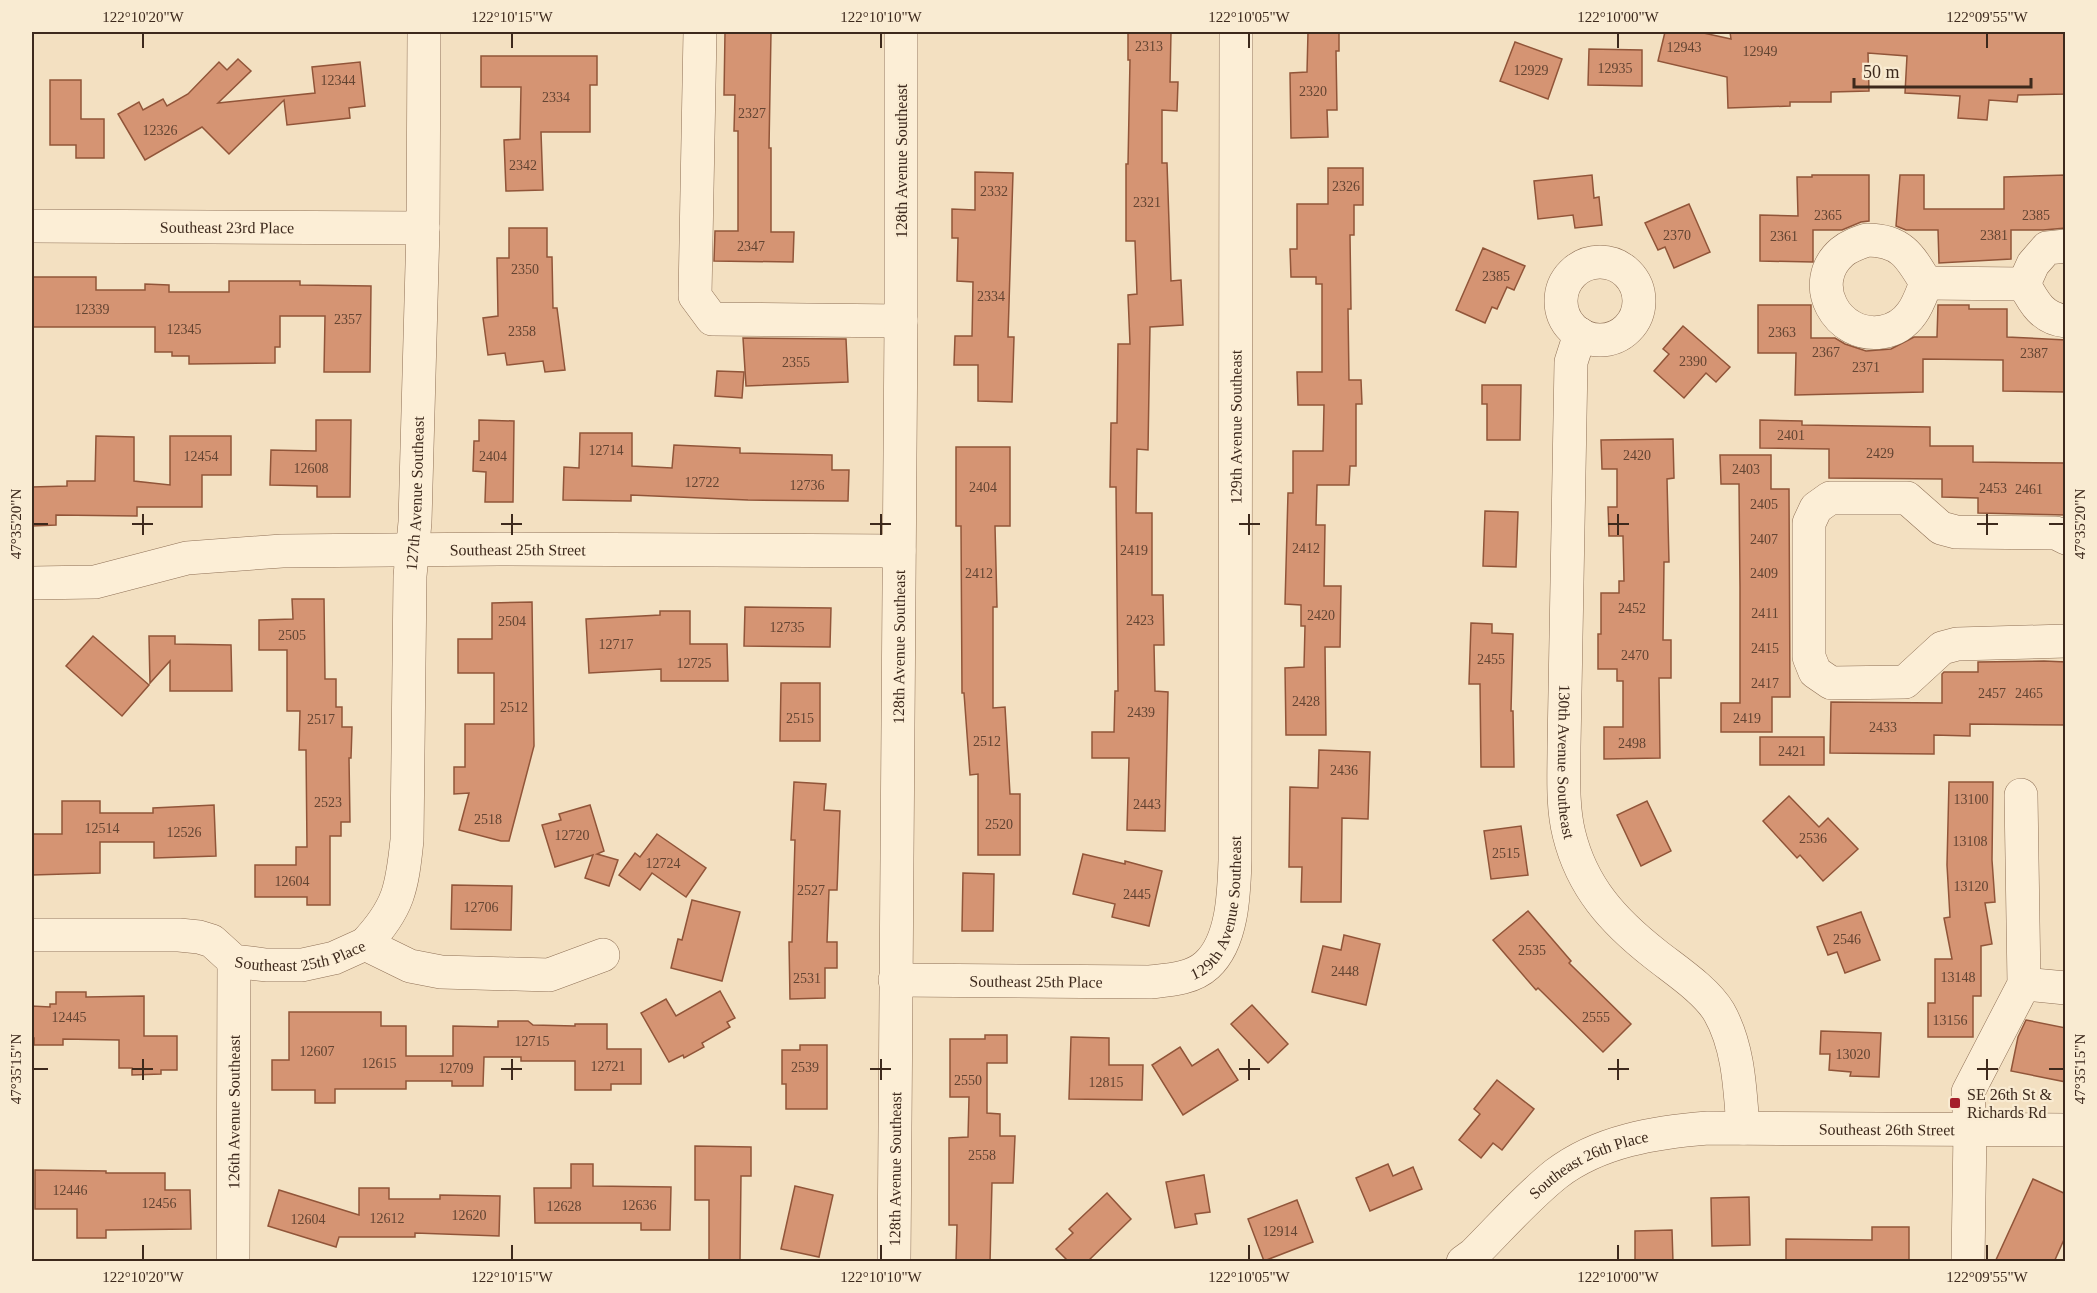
<svg xmlns="http://www.w3.org/2000/svg" width="2097" height="1293" viewBox="0 0 2097 1293" font-family="Georgia,serif">
<style>
.building{fill:#d59473;stroke:#915539;stroke-width:1.5}
.lines{fill:none;stroke-linecap:round;stroke-linejoin:round}
.minor-casing{stroke:#8f7056;stroke-width:34}
.minor{stroke:#fceed6;stroke-width:33}
.ticks{fill:none;stroke:#3d291c;stroke-width:2}
.poi-dot{fill:#a51f2b;stroke:#f9ebd2;stroke-width:2}
.labels{text-anchor:middle;dominant-baseline:central;stroke-width:4.5;stroke-linejoin:round;paint-order:stroke}
.number-label{font-size:14px;fill:#634432}
.street-label{font-size:16px;fill:#3d291c;stroke:#f9ebd2}
.poi-label{font-size:16px;fill:#3d291c;stroke:#f9ebd2;text-anchor:start}
.neatline{fill:none;stroke:#3d291c;stroke-width:2}
.ticks-label{font-size:15px;text-anchor:middle;fill:#3d291c}
</style>
<rect width="100%" height="100%" fill="#f3e0c1"/>
<g class="building">
<polygon points="725,32 771,32 769,148 771,148 771,232 794,232 793,262 714,261 715,231 738,231 738,131 734,131 735,95 724,95"/>
<polygon points="1128,32 1171,32 1170,82 1178,82 1177,111 1162,110 1162,163 1167,163 1171,281 1181,280 1183,325 1150,327 1148,450 1137,449 1136,513 1152,513 1152,595 1163,595 1164,645 1154,645 1155,691 1168,692 1165,831 1127,830 1129,758 1092,758 1092,732 1114,732 1115,691 1118,691 1116,487 1110,487 1111,423 1117,423 1118,344 1130,344 1128,295 1137,294 1135,241 1126,241 1126,164 1128,164 1130,60 1128,60"/>
<polygon points="1308,32 1339,32 1339,51 1336,51 1337,110 1327,110 1328,137 1291,138 1290,73 1307,72"/>
<polygon points="1665,32 1699,32 1731,39 1730,32 2066,33 2066,94 2018,95 2017,102 1989,100 1987,120 1958,118 1960,96 1905,93 1907,56 1868,53 1869,91 1831,92 1831,102 1790,102 1790,106 1728,108 1727,77 1658,61"/>
<polygon points="1515,42 1562,59 1548,99 1500,81"/>
<polygon points="1589,49 1642,50 1642,86 1588,85"/>
<polygon points="481,56 597,56 597,85 590,85 590,132 541,132 543,190 506,191 504,140 520,139 521,87 481,87"/>
<polygon points="238,59 251,71 218,103 315,93 312,67 360,62 365,106 349,108 350,118 287,125 284,100 229,154 202,127 145,160 118,114 139,102 143,110 163,99 167,106 188,94 219,62 227,70"/>
<polygon points="50,80 81,80 81,119 104,119 104,158 76,158 76,145 50,145"/>
<polygon points="1328,168 1363,168 1363,205 1354,205 1354,235 1350,235 1351,309 1348,309 1349,380 1361,380 1362,404 1356,404 1356,466 1350,466 1349,485 1317,485 1316,525 1325,525 1324,586 1341,586 1340,647 1325,647 1326,735 1286,735 1285,668 1304,667 1305,626 1301,626 1301,605 1285,604 1288,493 1293,493 1293,451 1323,451 1324,405 1298,405 1297,372 1322,372 1322,284 1316,284 1316,277 1291,277 1290,249 1297,249 1297,204 1328,204"/>
<polygon points="975,172 1013,173 1008,337 1014,337 1012,402 978,401 978,365 954,365 955,336 972,336 973,282 957,281 958,238 952,238 952,209 975,210"/>
<polygon points="1592,175 1594,198 1599,197 1602,225 1575,228 1573,215 1538,219 1534,181"/>
<polygon points="1812,175 1869,175 1869,221 1861,222 1842,230 1813,230 1813,262 1760,261 1760,215 1798,216 1797,177 1812,177"/>
<polygon points="1900,175 1924,175 1924,209 2004,209 2004,177 2066,175 2066,228 2043,230 2011,230 2011,259 1939,263 1938,230 1906,230 1896,226"/>
<polygon points="1689,204 1710,252 1674,268 1665,247 1658,250 1645,223"/>
<polygon points="509,228 547,228 547,257 552,257 553,308 557,308 565,370 545,372 543,361 507,365 505,353 488,355 483,318 498,316 497,258 509,258"/>
<polygon points="1483,248 1525,266 1514,290 1507,287 1497,309 1492,307 1485,323 1456,310"/>
<polygon points="32,277 96,277 96,290 145,290 145,284 169,285 169,292 229,292 229,281 300,281 300,285 371,286 370,372 324,372 325,316 280,316 280,347 275,347 275,363 189,364 189,356 172,356 172,352 155,352 155,327 32,327"/>
<polygon points="1758,305 1811,305 1811,338 1835,338 1845,344 1866,351 1891,349 1914,337 1937,337 1938,305 1969,305 1969,309 2007,309 2007,337 2066,340 2066,392 2003,391 2003,360 1923,359 1923,392 1795,395 1796,353 1758,353"/>
<polygon points="1683,326 1730,367 1716,382 1706,373 1684,398 1654,371 1669,354 1663,349"/>
<polygon points="743,338 846,339 848,382 746,386"/>
<polygon points="717,371 744,372 742,398 715,396"/>
<polygon points="1482,385 1521,385 1520,440 1487,440 1487,404 1482,404"/>
<polygon points="316,420 351,420 350,497 317,497 317,486 270,485 271,450 316,451"/>
<polygon points="479,420 514,421 513,502 485,502 486,472 473,471 474,441 479,441"/>
<polygon points="1760,420 1802,421 1802,425 1930,427 1930,446 1973,446 1973,462 2066,463 2066,515 1978,513 1978,498 1942,497 1942,479 1829,478 1829,449 1760,448"/>
<polygon points="580,433 632,433 632,466 672,468 674,445 740,448 740,453 832,455 832,470 849,470 848,501 748,500 631,495 631,501 563,500 564,467 579,468"/>
<polygon points="96,436 134,437 134,481 170,485 170,436 231,436 231,475 202,475 202,507 137,507 137,516 56,515 56,525 32,526 32,487 67,486 67,481 95,481"/>
<polygon points="1673,439 1674,478 1667,479 1669,562 1664,562 1663,640 1671,640 1671,678 1659,678 1660,758 1604,759 1604,727 1623,727 1623,681 1617,681 1617,669 1598,669 1598,634 1601,634 1601,593 1619,593 1619,581 1624,581 1623,536 1609,536 1608,507 1617,507 1617,469 1602,469 1601,440"/>
<polygon points="956,447 1010,447 1010,526 995,526 997,607 993,607 993,708 1005,707 1010,794 1020,794 1020,855 978,855 978,774 970,775 964,693 962,693 961,526 956,526"/>
<polygon points="1720,455 1771,455 1771,489 1789,489 1790,697 1772,697 1772,732 1721,732 1721,703 1740,703 1740,587 1739,484 1721,484"/>
<polygon points="1485,511 1518,512 1516,567 1483,566"/>
<polygon points="292,599 324,599 325,679 336,679 336,707 342,707 342,727 352,727 351,758 349,758 350,822 341,822 341,836 330,836 330,905 307,905 307,897 255,897 255,865 296,865 296,847 307,847 306,750 299,750 300,711 287,711 287,650 259,650 259,620 293,619"/>
<polygon points="532,602 534,746 509,841 501,841 459,830 469,793 454,794 454,767 465,767 465,724 494,724 494,673 458,673 458,639 492,639 492,603"/>
<polygon points="745,607 831,608 830,647 744,646"/>
<polygon points="660,611 690,611 690,644 727,644 728,681 661,681 661,669 589,673 586,619 660,615"/>
<polygon points="1471,623 1492,624 1492,633 1513,634 1511,711 1513,711 1514,767 1481,767 1480,684 1469,684"/>
<polygon points="93,636 149,685 122,716 66,666"/>
<polygon points="149,636 175,636 175,644 231,645 232,691 170,691 170,661 150,683"/>
<polygon points="2044,661 2066,662 2066,725 1970,724 1970,736 1934,735 1934,754 1830,753 1831,702 1942,703 1942,674 1944,672 1978,672 1978,662"/>
<polygon points="781,683 820,683 820,741 780,741"/>
<rect x="1760" y="737" width="64" height="28"/>
<polygon points="1319,750 1370,752 1368,819 1342,818 1341,902 1301,902 1302,867 1289,867 1290,787 1318,788"/>
<polygon points="794,782 826,784 824,810 840,811 837,890 829,890 827,942 837,942 837,968 825,968 825,998 790,999 789,942 792,942 795,840 791,840"/>
<polygon points="1949,782 1993,782 1992,860 1995,902 1985,903 1992,944 1981,946 1981,996 1973,996 1973,1037 1928,1037 1928,1003 1935,1003 1935,959 1952,959 1944,918 1950,917 1947,865"/>
<polygon points="1789,796 1819,827 1828,818 1858,849 1823,881 1800,855 1797,858 1763,821"/>
<polygon points="62,801 100,801 100,813 153,813 153,808 214,805 216,856 154,858 154,842 100,842 100,873 32,875 32,834 62,834"/>
<polygon points="1647,801 1671,851 1641,866 1617,815"/>
<polygon points="590,805 604,851 597,854 618,860 609,886 585,878 593,855 555,867 542,825 561,820 559,814"/>
<polygon points="1521,826 1528,875 1491,879 1484,831"/>
<polygon points="657,834 706,868 686,897 652,873 640,890 619,875 635,853 640,857"/>
<polygon points="1083,854 1125,864 1125,861 1162,871 1149,926 1112,917 1115,904 1073,894"/>
<polygon points="963,873 994,874 993,931 962,931"/>
<polygon points="452,885 512,886 511,930 451,929"/>
<polygon points="692,900 740,912 722,981 671,968 678,939 682,940"/>
<polygon points="1528,911 1571,961 1569,963 1631,1024 1603,1052 1538,988 1536,990 1493,940"/>
<polygon points="1861,912 1880,960 1845,973 1837,952 1828,955 1817,927"/>
<polygon points="1344,935 1380,944 1366,1005 1312,992 1323,946 1341,950"/>
<polygon points="720,991 735,1018 727,1022 730,1027 702,1043 704,1047 684,1058 683,1055 669,1062 641,1013 666,999 676,1016"/>
<polygon points="56,992 86,992 86,997 144,996 144,1036 177,1036 177,1070 161,1070 161,1074 132,1075 132,1068 119,1068 119,1040 63,1039 63,1045 34,1045 34,1038 32,1038 32,1006 50,1007 50,1004 56,1004"/>
<polygon points="1252,1005 1288,1044 1268,1063 1231,1024"/>
<polygon points="289,1012 381,1012 381,1026 406,1026 406,1056 453,1056 453,1026 498,1027 498,1021 528,1021 533,1025 575,1026 575,1024 607,1024 607,1049 641,1049 641,1084 611,1084 611,1090 575,1090 575,1061 521,1061 521,1057 484,1057 483,1086 452,1086 452,1081 406,1081 406,1089 335,1089 335,1103 315,1103 315,1090 272,1090 272,1060 289,1060"/>
<polygon points="2026,1020 2066,1028 2066,1082 2011,1071 2018,1037"/>
<polygon points="1821,1031 1881,1033 1879,1077 1850,1076 1851,1072 1829,1070 1830,1054 1820,1054"/>
<polygon points="985,1035 1007,1035 1007,1063 987,1063 987,1113 1000,1114 1000,1136 1015,1136 1013,1183 992,1183 990,1262 956,1262 957,1225 949,1225 949,1138 968,1137 969,1097 950,1097 950,1039 985,1039"/>
<polygon points="1071,1037 1109,1038 1109,1065 1143,1065 1142,1100 1069,1099"/>
<polygon points="800,1045 827,1045 827,1109 786,1109 786,1084 782,1084 782,1050 800,1050"/>
<polygon points="1180,1047 1192,1066 1218,1049 1238,1080 1183,1115 1152,1065"/>
<polygon points="1497,1080 1534,1109 1502,1150 1493,1143 1481,1158 1459,1140 1480,1114 1474,1109"/>
<polygon points="695,1146 751,1147 751,1176 741,1176 740,1260 709,1260 709,1200 695,1200"/>
<polygon points="571,1164 593,1164 593,1186 671,1187 670,1230 641,1230 641,1223 535,1223 534,1188 571,1188"/>
<polygon points="1388,1164 1393,1176 1413,1167 1422,1189 1370,1211 1356,1178"/>
<polygon points="35,1170 106,1171 106,1173 165,1173 165,1190 190,1190 191,1229 106,1230 106,1238 77,1238 77,1209 35,1209"/>
<polygon points="1204,1175 1210,1212 1195,1214 1197,1224 1175,1228 1166,1182"/>
<polygon points="2033,1179 2066,1194 2066,1235 2054,1262 1995,1262"/>
<polygon points="795,1186 833,1195 819,1257 781,1249"/>
<polygon points="359,1188 389,1188 389,1199 440,1199 440,1195 500,1196 499,1236 415,1233 415,1237 339,1237 336,1247 268,1226 279,1190 359,1215"/>
<polygon points="1107,1193 1131,1219 1087,1262 1069,1262 1056,1249 1073,1233 1069,1229"/>
<polygon points="1749,1197 1750,1245 1712,1246 1711,1198"/>
<polygon points="1297,1200 1313,1242 1264,1261 1248,1219"/>
<polygon points="1872,1227 1909,1227 1909,1262 1786,1262 1786,1239 1872,1240"/>
<polygon points="1672,1230 1673,1262 1635,1262 1635,1231"/>
</g>
<g class="lines">
<defs>
<g id="minor">
<polyline points="700,32 695,296 712,319 901,321"/>
<path id="s1" d="M32 226 423 228"/>
<path d="M1867 240C1901 240 1910 256 1926 283 1922 293 1918 305 1912 313 1905 323 1894 330 1882 332 1837 339 1806 283 1842 252 1849 246 1858 243 1867 240Z"/>
<circle cx="1600" cy="301" r="39"/>
<polyline points="1926,283 2024,284"/>
<polyline points="2024,284 2033,264 2047,248 2066,246"/>
<path d="M2024 284C2034 303 2043 319 2066 321"/>
<path id="s2" d="M1580 334 1571 362 1564 747C1564 775 1562 806 1569 834 1582 887 1613 921 1655 954 1675 970 1706 990 1719 1012 1739 1047 1740 1090 1743 1128"/>
<polyline points="2066,538 2056,533 1956,532 1941,528 1907,498 1830,498 1816,508 1809,523 1809,657 1815,672 1831,683 1905,682 1942,648 1957,644 2066,641"/>
<path id="s3" d="M32 583 95 582 187 558 282 551 499 549 899 551"/>
<path id="s4" d="M32 935H179L199 937 212 941 234 961 266 965H302L334 958 365 944 410 966 441 972 549 975 603 955"/>
<path id="s5" d="M365 944C399 908 402 888 407 840L410 576 415 522 423 228 424 32"/>
<path id="s6" d="M895 980 1150 982C1169 980 1192 979 1207 965 1233 941 1234 892 1235 860L1236 32"/>
<polyline points="2024,984 2066,988"/>
<path id="s7" d="M233 1262 234 961"/>
<path id="s8" d="M894 1262 901 321V32"/>
<path id="s9" d="M1463 1262 1474 1254C1501 1227 1526 1198 1556 1174 1599 1141 1656 1132 1708 1128L2066 1130"/>
<polyline points="1968,1262 1970,1130 1968,1092 2024,984 2021,795"/>
</g>
</defs>
<use href="#minor" class="minor-casing"/>
<use href="#minor" class="minor"/>
</g>
<path class="ticks" d="M143 33V48M512 33V48M881 33V48M1249 33V48M1618 33V48M1987 33V48M143 514V535M512 514V535M881 514V535M1249 514V535M1618 514V535M1987 514V535M33 524H48M132 524H153M501 524H522M870 524H891M1239 524H1260M1608 524H1629M1977 524H1998M2049 524H2064M143 1059V1080M512 1059V1080M881 1059V1080M1249 1059V1080M1618 1059V1080M1987 1059V1080M33 1069H48M132 1069H153M501 1069H522M870 1069H891M1239 1069H1260M1608 1069H1629M1977 1069H1998M2049 1069H2064M143 1245V1260M512 1245V1260M881 1245V1260M1249 1245V1260M1618 1245V1260M1987 1245V1260"/>
<rect class="poi-dot" x="1949" y="1097" width="12" height="12" rx="3"/>
<g class="labels">
<g class="number-label">
<text x="1149" y="46">2313</text>
<text x="1684" y="47">12943</text>
<text x="1760" y="51">12949</text>
<text x="1615" y="68">12935</text>
<text x="1531" y="70">12929</text>
<text x="338" y="80">12344</text>
<text x="1313" y="91">2320</text>
<text x="556" y="97">2334</text>
<text x="752" y="113">2327</text>
<text x="160" y="130">12326</text>
<text x="523" y="165">2342</text>
<text x="1346" y="186">2326</text>
<text x="994" y="191">2332</text>
<text x="1147" y="202">2321</text>
<text x="1828" y="215">2365</text>
<text x="2036" y="215">2385</text>
<text x="1677" y="235">2370</text>
<text x="1994" y="235">2381</text>
<text x="1784" y="236">2361</text>
<text x="751" y="246">2347</text>
<text x="525" y="269">2350</text>
<text x="1496" y="276">2385</text>
<text x="991" y="296">2334</text>
<text x="92" y="309">12339</text>
<text x="348" y="319">2357</text>
<text x="184" y="329">12345</text>
<text x="522" y="331">2358</text>
<text x="1782" y="332">2363</text>
<text x="1826" y="352">2367</text>
<text x="2034" y="353">2387</text>
<text x="1693" y="361">2390</text>
<text x="796" y="362">2355</text>
<text x="1866" y="367">2371</text>
<text x="1791" y="435">2401</text>
<text x="606" y="450">12714</text>
<text x="1880" y="453">2429</text>
<text x="1637" y="455">2420</text>
<text x="201" y="456">12454</text>
<text x="493" y="456">2404</text>
<text x="311" y="468">12608</text>
<text x="1746" y="469">2403</text>
<text x="702" y="482">12722</text>
<text x="807" y="485">12736</text>
<text x="983" y="487">2404</text>
<text x="1993" y="488">2453</text>
<text x="2029" y="489">2461</text>
<text x="1764" y="504">2405</text>
<text x="1764" y="539">2407</text>
<text x="1306" y="548">2412</text>
<text x="1134" y="550">2419</text>
<text x="979" y="573">2412</text>
<text x="1764" y="573">2409</text>
<text x="1632" y="608">2452</text>
<text x="1765" y="613">2411</text>
<text x="1321" y="615">2420</text>
<text x="1140" y="620">2423</text>
<text x="512" y="621">2504</text>
<text x="787" y="627">12735</text>
<text x="292" y="635">2505</text>
<text x="616" y="644">12717</text>
<text x="1765" y="648">2415</text>
<text x="1635" y="655">2470</text>
<text x="1491" y="659">2455</text>
<text x="694" y="663">12725</text>
<text x="1765" y="683">2417</text>
<text x="1992" y="693">2457</text>
<text x="2029" y="693">2465</text>
<text x="1306" y="701">2428</text>
<text x="514" y="707">2512</text>
<text x="1141" y="712">2439</text>
<text x="800" y="718">2515</text>
<text x="1747" y="718">2419</text>
<text x="321" y="719">2517</text>
<text x="1883" y="727">2433</text>
<text x="987" y="741">2512</text>
<text x="1632" y="743">2498</text>
<text x="1792" y="751">2421</text>
<text x="1344" y="770">2436</text>
<text x="1971" y="799">13100</text>
<text x="328" y="802">2523</text>
<text x="1147" y="804">2443</text>
<text x="488" y="819">2518</text>
<text x="999" y="824">2520</text>
<text x="102" y="828">12514</text>
<text x="184" y="832">12526</text>
<text x="572" y="835">12720</text>
<text x="1813" y="838">2536</text>
<text x="1970" y="841">13108</text>
<text x="1506" y="853">2515</text>
<text x="663" y="863">12724</text>
<text x="292" y="881">12604</text>
<text x="1971" y="886">13120</text>
<text x="811" y="890">2527</text>
<text x="1137" y="894">2445</text>
<text x="481" y="907">12706</text>
<text x="1847" y="939">2546</text>
<text x="1532" y="950">2535</text>
<text x="1345" y="971">2448</text>
<text x="1958" y="977">13148</text>
<text x="807" y="978">2531</text>
<text x="69" y="1017">12445</text>
<text x="1596" y="1017">2555</text>
<text x="1950" y="1020">13156</text>
<text x="532" y="1041">12715</text>
<text x="317" y="1051">12607</text>
<text x="1853" y="1054">13020</text>
<text x="379" y="1063">12615</text>
<text x="608" y="1066">12721</text>
<text x="805" y="1067">2539</text>
<text x="456" y="1068">12709</text>
<text x="968" y="1080">2550</text>
<text x="1106" y="1082">12815</text>
<text x="982" y="1155">2558</text>
<text x="70" y="1190">12446</text>
<text x="159" y="1203">12456</text>
<text x="639" y="1205">12636</text>
<text x="564" y="1206">12628</text>
<text x="469" y="1215">12620</text>
<text x="387" y="1218">12612</text>
<text x="308" y="1219">12604</text>
<text x="1280" y="1231">12914</text>
</g>
<g class="street-label">
<text transform="translate(901 161) rotate(-90)">128th Avenue Southeast</text>
<text stroke="none"><textPath href="#s1" startOffset="195">Southeast 23rd Place</textPath></text>
<text stroke="none"><textPath href="#s6" startOffset="860">129th Avenue Southeast</textPath></text>
<text stroke="none"><textPath href="#s5" startOffset="462">127th Avenue Southeast</textPath></text>
<text stroke="none"><textPath href="#s3" startOffset="489">Southeast 25th Street</textPath></text>
<text stroke="none"><textPath href="#s8" startOffset="615">128th Avenue Southeast</textPath></text>
<text stroke="none"><textPath href="#s2" startOffset="429">130th Avenue Southeast</textPath></text>
<text stroke="none"><textPath href="#s6" startOffset="374">129th Avenue Southeast</textPath></text>
<text stroke="none"><textPath href="#s4" startOffset="278">Southeast 25th Place</textPath></text>
<text stroke="none"><textPath href="#s6" startOffset="141">Southeast 25th Place</textPath></text>
<text stroke="none"><textPath href="#s7" startOffset="150">126th Avenue Southeast</textPath></text>
<text stroke="none"><textPath href="#s9" startOffset="468">Southeast 26th Street</textPath></text>
<text stroke="none"><textPath href="#s8" startOffset="93">128th Avenue Southeast</textPath></text>
<text stroke="none"><textPath href="#s9" startOffset="162">Southeast 26th Place</textPath></text>
</g>
<g class="poi-label">
<text x="1967" y="1094">SE 26th St &amp;<tspan x="1967" dy="18">Richards Rd</tspan></text>
</g>
</g>
<rect width="2097" height="1293" fill="none" stroke="#f9ebd2" stroke-width="66"/>
<path d="M1854 78v9h177v-9" fill="none" stroke="#3d291c" stroke-width="3"/>
<text x="1863" y="78" font-size="18" fill="#3d291c" stroke="#f9ebd2" stroke-width="4.5" paint-order="stroke">50 m</text>
<rect x="33" y="33" width="2031" height="1227" class="neatline"/>
<g class="ticks-label">
<text x="143" y="22">122°10'20"W</text>
<text x="512" y="22">122°10'15"W</text>
<text x="881" y="22">122°10'10"W</text>
<text x="1249" y="22">122°10'05"W</text>
<text x="1618" y="22">122°10'00"W</text>
<text x="1987" y="22">122°09'55"W</text>
<text transform="translate(16 524) rotate(-90)" y="5">47°35'20"N</text>
<text transform="translate(2080 524) rotate(-90)" y="5">47°35'20"N</text>
<text transform="translate(16 1069) rotate(-90)" y="5">47°35'15"N</text>
<text transform="translate(2080 1069) rotate(-90)" y="5">47°35'15"N</text>
<text x="143" y="1282">122°10'20"W</text>
<text x="512" y="1282">122°10'15"W</text>
<text x="881" y="1282">122°10'10"W</text>
<text x="1249" y="1282">122°10'05"W</text>
<text x="1618" y="1282">122°10'00"W</text>
<text x="1987" y="1282">122°09'55"W</text>
</g>
</svg>
